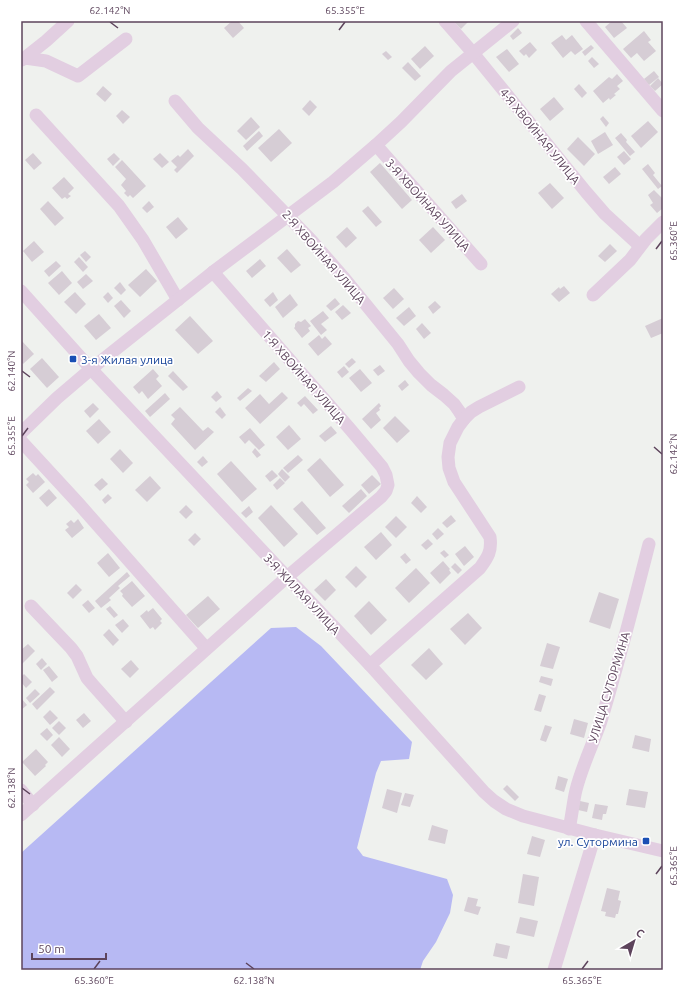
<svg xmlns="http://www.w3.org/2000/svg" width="684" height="991" viewBox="0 0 684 991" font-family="Ubuntu,sans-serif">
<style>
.green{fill:#b7b9f3}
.building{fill:#d6cdd5}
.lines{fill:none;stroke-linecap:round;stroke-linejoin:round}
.minor{stroke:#e2cee1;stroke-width:13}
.ticks{fill:none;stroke:#5d445c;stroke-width:1.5}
.transit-dot{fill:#1a4fb4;stroke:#fff;stroke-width:1.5}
.labels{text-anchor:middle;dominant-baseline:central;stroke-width:3.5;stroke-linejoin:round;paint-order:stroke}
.street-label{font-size:12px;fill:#5d445c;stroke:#fff}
.transit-label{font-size:12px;fill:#164399;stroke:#fff;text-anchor:start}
.neatline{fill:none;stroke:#5d445c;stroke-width:1.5}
.ticks-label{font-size:10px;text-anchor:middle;fill:#5d445c}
</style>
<rect width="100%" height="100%" fill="#eff1ee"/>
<polygon class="green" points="296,627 321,646 412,742 409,759 381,761 376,773 357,848 363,856 447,879 453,895 450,913 436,942 423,961 420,970 21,970 21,853 271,628"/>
<g class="building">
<polygon points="232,21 238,21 244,28 233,38 224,28"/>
<polygon points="453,21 469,21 461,29"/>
<polygon points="612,21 621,21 627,28 614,38 605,27"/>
<polygon points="518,28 522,33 513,40 510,36"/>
<polygon points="644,31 651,40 648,42 656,51 644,61 637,53 631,58 623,49"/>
<polygon points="562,35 566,40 572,35 583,49 575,55 571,51 563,58 551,43"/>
<polygon points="530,42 537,50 529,58 526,54 524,56 519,51"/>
<polygon points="591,45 594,48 585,56 582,52"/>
<polygon points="425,46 434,56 420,69 411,59"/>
<polygon points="507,49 519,64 509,72 496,57"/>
<polygon points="386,51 392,57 388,60 382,54"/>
<polygon points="592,57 599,64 594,68 588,61"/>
<polygon points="408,62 421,76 415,81 402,68"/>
<polygon points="654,71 659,77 649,85 644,79"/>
<polygon points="617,74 623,81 617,86 620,89 614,94 616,95 610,100 609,98 603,103 593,91 609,77 612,79"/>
<polygon points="658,78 663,84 655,91 650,86"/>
<polygon points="579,84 587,93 582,98 574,89"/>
<polygon points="103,86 112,94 105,102 96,94"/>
<polygon points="554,97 564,109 550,121 540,109"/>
<polygon points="310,100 317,107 309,116 302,109"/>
<polygon points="122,110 130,117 123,124 116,116"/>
<polygon points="603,116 609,123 606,127 600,119"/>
<polygon points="251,117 260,127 246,140 237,131"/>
<polygon points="648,121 658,132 641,148 631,136"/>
<polygon points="279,129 292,143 271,162 258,148"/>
<polygon points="259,131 263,136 247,151 243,146"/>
<polygon points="605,132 613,145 598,154 591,141"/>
<polygon points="621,133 627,140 626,142 635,152 630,156 615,138"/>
<polygon points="578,137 595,154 584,166 567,149"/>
<polygon points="188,149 194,156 177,173 174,170 177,167 171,161 178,155 180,157"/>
<polygon points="624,151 631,159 624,165 617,157"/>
<polygon points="33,153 42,163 34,170 25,160"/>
<polygon points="114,153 120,159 113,166 107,159"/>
<polygon points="160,153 169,162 162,168 153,159"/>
<polygon points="122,160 146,186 133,198 130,195 128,197 124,193 126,191 121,185 126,179 115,167"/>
<polygon points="380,163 412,200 402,209 370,172"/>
<polygon points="648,164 655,173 653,175 662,186 658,189 642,169"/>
<polygon points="615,167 621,174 609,184 603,177"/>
<polygon points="64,177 74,188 68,194 71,196 67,199 65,197 62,199 52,188"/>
<polygon points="550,183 564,198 552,209 538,193"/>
<polygon points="654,190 663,199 663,208 657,213 650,205 653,203 648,195"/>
<polygon points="462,194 467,201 456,209 451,202"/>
<polygon points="48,201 64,218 55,226 40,209"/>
<polygon points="149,201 154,207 147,213 142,208"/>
<polygon points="368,206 382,222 376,227 362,211"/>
<polygon points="178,217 188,229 176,239 166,227"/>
<polygon points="347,227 357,238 346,248 336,237"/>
<polygon points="433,227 445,240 431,253 419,240"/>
<polygon points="34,241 44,252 32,262 23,251"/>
<polygon points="610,244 617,251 605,262 598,256"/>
<polygon points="287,249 301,265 291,273 277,258"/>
<polygon points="85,251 91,257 86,262 80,255"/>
<polygon points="79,257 88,267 83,272 74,262"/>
<polygon points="260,259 266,266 252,278 246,271"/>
<polygon points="56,261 61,266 49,277 44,271"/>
<polygon points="146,269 157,281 140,297 128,285"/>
<polygon points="62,271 72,283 59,295 48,283"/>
<polygon points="86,274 93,281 83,289 77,282"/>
<polygon points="120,282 126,290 121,295 114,288"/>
<polygon points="564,286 570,293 559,302 551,294 559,287 560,289"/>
<polygon points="394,288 404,299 393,309 383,298"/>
<polygon points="75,292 86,304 76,314 64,302"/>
<polygon points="108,292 113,298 108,303 103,297"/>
<polygon points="273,292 278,300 270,307 264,300"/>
<polygon points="290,294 298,305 283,318 275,307"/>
<polygon points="335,298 340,304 331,311 326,306"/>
<polygon points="121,300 131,311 124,318 114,306"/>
<polygon points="435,301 441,307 433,314 428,307"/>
<polygon points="343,305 351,313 342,320 335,312"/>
<polygon points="409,307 416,316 404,326 396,318"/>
<polygon points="323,311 329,318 321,324 327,330 321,335 310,321"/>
<polygon points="99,314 111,328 96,340 84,326"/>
<polygon points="190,316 213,341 198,354 175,330"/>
<polygon points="663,318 663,333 651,338 645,326"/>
<polygon points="305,319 311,326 308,328 310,331 302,338 294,328 295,327 295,324 298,321 301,322"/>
<polygon points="422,323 431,333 424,339 416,329"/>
<polygon points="319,335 322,339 325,336 332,344 318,356 308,344"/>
<polygon points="21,340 34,354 23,364 21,361"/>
<polygon points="42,358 59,377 47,388 30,369"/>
<polygon points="352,358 356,362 349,368 345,364"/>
<polygon points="274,362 280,369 266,382 259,376"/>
<polygon points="380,365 385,371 378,376 373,370"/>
<polygon points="344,366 349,372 342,378 337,372"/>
<polygon points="153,369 159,376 156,379 162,386 148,399 142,391 139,394 133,387"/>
<polygon points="360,369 372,383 361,392 349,378"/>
<polygon points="173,371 188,387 183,391 168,376"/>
<polygon points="405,380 409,385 402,391 398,386"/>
<polygon points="248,388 252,391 240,401 237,398"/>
<polygon points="217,391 222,397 216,402 211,397"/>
<polygon points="282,392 288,398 260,424 245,408 260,394 269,404"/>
<polygon points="165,393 170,399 150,417 145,411"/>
<polygon points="305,396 318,410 313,414 304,404 301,407 297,403"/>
<polygon points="93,403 99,409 90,418 84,411"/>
<polygon points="379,403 381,406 379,408 380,410 376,413 381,420 371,429 362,419"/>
<polygon points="180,407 203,431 208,427 214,432 195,450 171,424 175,419 171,415"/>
<polygon points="220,407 226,415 222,419 215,412"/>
<polygon points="395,416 410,431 397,443 383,428"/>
<polygon points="99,419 111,432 98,444 86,431"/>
<polygon points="289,425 301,439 288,450 276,437"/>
<polygon points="331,426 337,433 325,442 319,436"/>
<polygon points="250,428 265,445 259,450 249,440 245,444 239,437"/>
<polygon points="255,448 261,455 257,458 252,452"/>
<polygon points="120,449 133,463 123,473 110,459"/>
<polygon points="298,455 303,460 288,473 283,468"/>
<polygon points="203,456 208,462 202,467 197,462"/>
<polygon points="320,458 344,485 330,497 307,470"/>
<polygon points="231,461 257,489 242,502 217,474"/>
<polygon points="282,469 290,477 285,482 278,474"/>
<polygon points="272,470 278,476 270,482 265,476"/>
<polygon points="33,473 36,476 38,474 45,482 33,493 26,485 29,482 26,479"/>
<polygon points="372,475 381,484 369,494 361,485"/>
<polygon points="150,476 161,488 147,502 135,490"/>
<polygon points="102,478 108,484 100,491 94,485"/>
<polygon points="280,478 285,483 277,490 273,485"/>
<polygon points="49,489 57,498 47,507 39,498"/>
<polygon points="361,489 367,496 349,513 342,506"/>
<polygon points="108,494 112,498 105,504 102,500"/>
<polygon points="417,496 427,507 421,513 411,503"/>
<polygon points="302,501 326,528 317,535 293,509"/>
<polygon points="186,505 193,512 186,519 179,512"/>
<polygon points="271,505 298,534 284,547 258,518"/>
<polygon points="249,506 253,512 246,518 241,513"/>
<polygon points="451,515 456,521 447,528 442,523"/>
<polygon points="396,516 407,527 396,538 385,527"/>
<polygon points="78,519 84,528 72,538 65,530 69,527 66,524 71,520 74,523"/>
<polygon points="438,528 444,534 437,540 432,534"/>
<polygon points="381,532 392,545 376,560 364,547"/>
<polygon points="195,533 201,539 194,546 188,540"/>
<polygon points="428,539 433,544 426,550 421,545"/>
<polygon points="465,546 474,557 464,566 455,554"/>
<polygon points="444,550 449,555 445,558 440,553"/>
<polygon points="108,553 120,568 109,577 97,563"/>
<polygon points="405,553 411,560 406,564 400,557"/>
<polygon points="443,561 450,569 449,570 451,573 440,584 430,573"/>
<polygon points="455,563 462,570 458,574 451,567"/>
<polygon points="356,566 367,577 356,588 345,577"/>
<polygon points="416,568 430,583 409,603 395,588"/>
<polygon points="127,572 130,576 118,586 120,588 109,598 111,600 101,608 95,601"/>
<polygon points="326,579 336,590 325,601 314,590"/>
<polygon points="132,581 145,596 132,607 122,596 123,594 120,591"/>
<polygon points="76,584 82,590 73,599 67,593"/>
<polygon points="599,592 619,599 610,629 589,622"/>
<polygon points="208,596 220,609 198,628 186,615"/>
<polygon points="88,600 95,608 89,613 82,605"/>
<polygon points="369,601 387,620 371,635 354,616"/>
<polygon points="110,606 118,615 114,618 106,609"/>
<polygon points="153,608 162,619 160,621 162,623 155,630 153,627 150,629 140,616 147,610 148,612"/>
<polygon points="468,613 482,628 465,645 450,629"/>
<polygon points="123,619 129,626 122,633 115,625"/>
<polygon points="109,629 119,640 113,646 103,635"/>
<polygon points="547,643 560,647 553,669 540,666"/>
<polygon points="28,644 35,651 21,665 21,650"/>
<polygon points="429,648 443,664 426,680 411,665"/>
<polygon points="42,658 47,664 41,670 36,664"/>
<polygon points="131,660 139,669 130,678 121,669"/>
<polygon points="49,666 58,677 52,682 43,670"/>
<polygon points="24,674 32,682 26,688 21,682 21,677"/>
<polygon points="541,676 553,679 551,686 539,682"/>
<polygon points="50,687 55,692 37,710 32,704"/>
<polygon points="35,689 40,694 30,703 26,698"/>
<polygon points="539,694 546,696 541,712 534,710"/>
<polygon points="21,698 27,705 21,710"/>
<polygon points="50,710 58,718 50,725 43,717"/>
<polygon points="84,713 91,721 83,728 76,720"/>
<polygon points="574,719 588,723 584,738 570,734"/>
<polygon points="59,721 66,728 59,735 52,728"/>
<polygon points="545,725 552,727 546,742 540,740"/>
<polygon points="47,728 53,735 47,741 40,734"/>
<polygon points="635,735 651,739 649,752 632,748"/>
<polygon points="59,737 70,749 62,757 51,745"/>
<polygon points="36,749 48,762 45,765 46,766 35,776 22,762"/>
<polygon points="558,776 568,779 564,792 555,789"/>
<polygon points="507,785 519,797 515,801 503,789"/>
<polygon points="387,789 402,793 397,813 382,808"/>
<polygon points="629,789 648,792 645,808 626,805"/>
<polygon points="405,793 414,795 410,807 401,805"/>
<polygon points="580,801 589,803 587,812 578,810"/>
<polygon points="595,804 608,806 606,814 603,814 602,820 592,818"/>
<polygon points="432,825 448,830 445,844 428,840"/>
<polygon points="532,836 545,840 540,857 527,854"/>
<polygon points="523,874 539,877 534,906 518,903"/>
<polygon points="607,888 620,891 618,900 621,901 618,914 616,914 615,918 605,916 606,912 601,911"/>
<polygon points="468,897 478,899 476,906 481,907 478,915 464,911"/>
<polygon points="520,917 538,921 534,937 516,933"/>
<polygon points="496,943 510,946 507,959 493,956"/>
</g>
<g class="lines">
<g class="minor">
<polyline points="445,21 473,53 586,192 605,214 640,246"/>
<polyline points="586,21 663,111"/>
<polyline points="25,58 46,61 78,76 126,39"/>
<polyline points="22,60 46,41 68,21"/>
<polyline points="175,101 198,128 242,169 311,240 345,279 398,344 409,361 419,373 431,385 444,395 454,404 459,411 464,419"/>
<polyline points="36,115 119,206 143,240 178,300"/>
<polyline points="376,145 481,264"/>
<polyline points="21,291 91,369 370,665 484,792 494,801 506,809 523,816 595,835 663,851"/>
<polyline points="593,295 630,260 646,239 663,222"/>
<polyline points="21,433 57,398 91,369 213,272 333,182 376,145 401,122 451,71 513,21"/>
<polyline points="21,441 79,504 206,648"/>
<polyline points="31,606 71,648 77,656 87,678 93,685 126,722"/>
<path d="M370 665 480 568C488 557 492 551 490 537L454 482 449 468 448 457 450 443 458 427 464 419 471 412 479 407 519 387"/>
<polyline points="21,790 33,805"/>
<polyline points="21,815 287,577 381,497 386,491 388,485 386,475 382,467 350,429 213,272"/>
<path d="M569 829C572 816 573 802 576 790 582 766 593 744 601 721 619 662 634 603 649 544"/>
<polyline points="554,970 595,835"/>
</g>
</g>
<path class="ticks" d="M110 22 118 28M339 30 345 22M656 249 662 241M22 371 30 377M22 436 28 428M654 447 662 454M22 788 30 794M656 874 662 866M246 963 254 969M94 969 100 961M582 969 588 961"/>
<g class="transit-dot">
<rect x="69" y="355" width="8" height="8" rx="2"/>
<rect x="642" y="837" width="8" height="8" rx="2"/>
</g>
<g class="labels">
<g class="street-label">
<text transform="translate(540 136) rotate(51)">4-Я ХВОЙНАЯ УЛИЦА</text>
<text transform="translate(428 205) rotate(48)">3-Я ХВОЙНАЯ УЛИЦА</text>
<text transform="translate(324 257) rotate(49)">2-Я ХВОЙНАЯ УЛИЦА</text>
<text transform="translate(304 377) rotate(49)">1-Я ХВОЙНАЯ УЛИЦА</text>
<text transform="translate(302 594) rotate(47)">3-Я ЖИЛАЯ УЛИЦА</text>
<text transform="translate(609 687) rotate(-73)">УЛИЦА СУТОРМИНА</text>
</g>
<g class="transit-label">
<text x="81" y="359">3-я Жилая улица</text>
<text x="638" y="841" text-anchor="end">ул. Сутормина</text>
</g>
</g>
<rect width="684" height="991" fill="none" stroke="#ffffff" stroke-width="44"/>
<g transform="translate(634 941) rotate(38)" stroke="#ffffff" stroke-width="3" paint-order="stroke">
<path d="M0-3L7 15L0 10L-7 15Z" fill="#5d445c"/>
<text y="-6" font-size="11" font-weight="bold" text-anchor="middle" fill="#5d445c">С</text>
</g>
<path d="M32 953v6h74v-6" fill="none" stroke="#5d445c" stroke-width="2"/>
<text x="38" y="953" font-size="12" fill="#5d445c" stroke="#ffffff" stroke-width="3" paint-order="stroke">50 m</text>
<rect x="22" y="22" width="640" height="947" class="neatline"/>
<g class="ticks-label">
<text x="110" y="14">62.142°N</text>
<text x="345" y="14">65.355°E</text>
<text transform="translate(673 241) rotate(-90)" y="4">65.360°E</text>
<text transform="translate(11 371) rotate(-90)" y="4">62.140°N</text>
<text transform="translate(11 436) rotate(-90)" y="4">65.355°E</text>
<text transform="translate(673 454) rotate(-90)" y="4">62.142°N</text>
<text transform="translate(11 788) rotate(-90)" y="4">62.138°N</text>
<text transform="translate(673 866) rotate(-90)" y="4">65.365°E</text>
<text x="94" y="984">65.360°E</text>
<text x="254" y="984">62.138°N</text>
<text x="582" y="984">65.365°E</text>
</g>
</svg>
